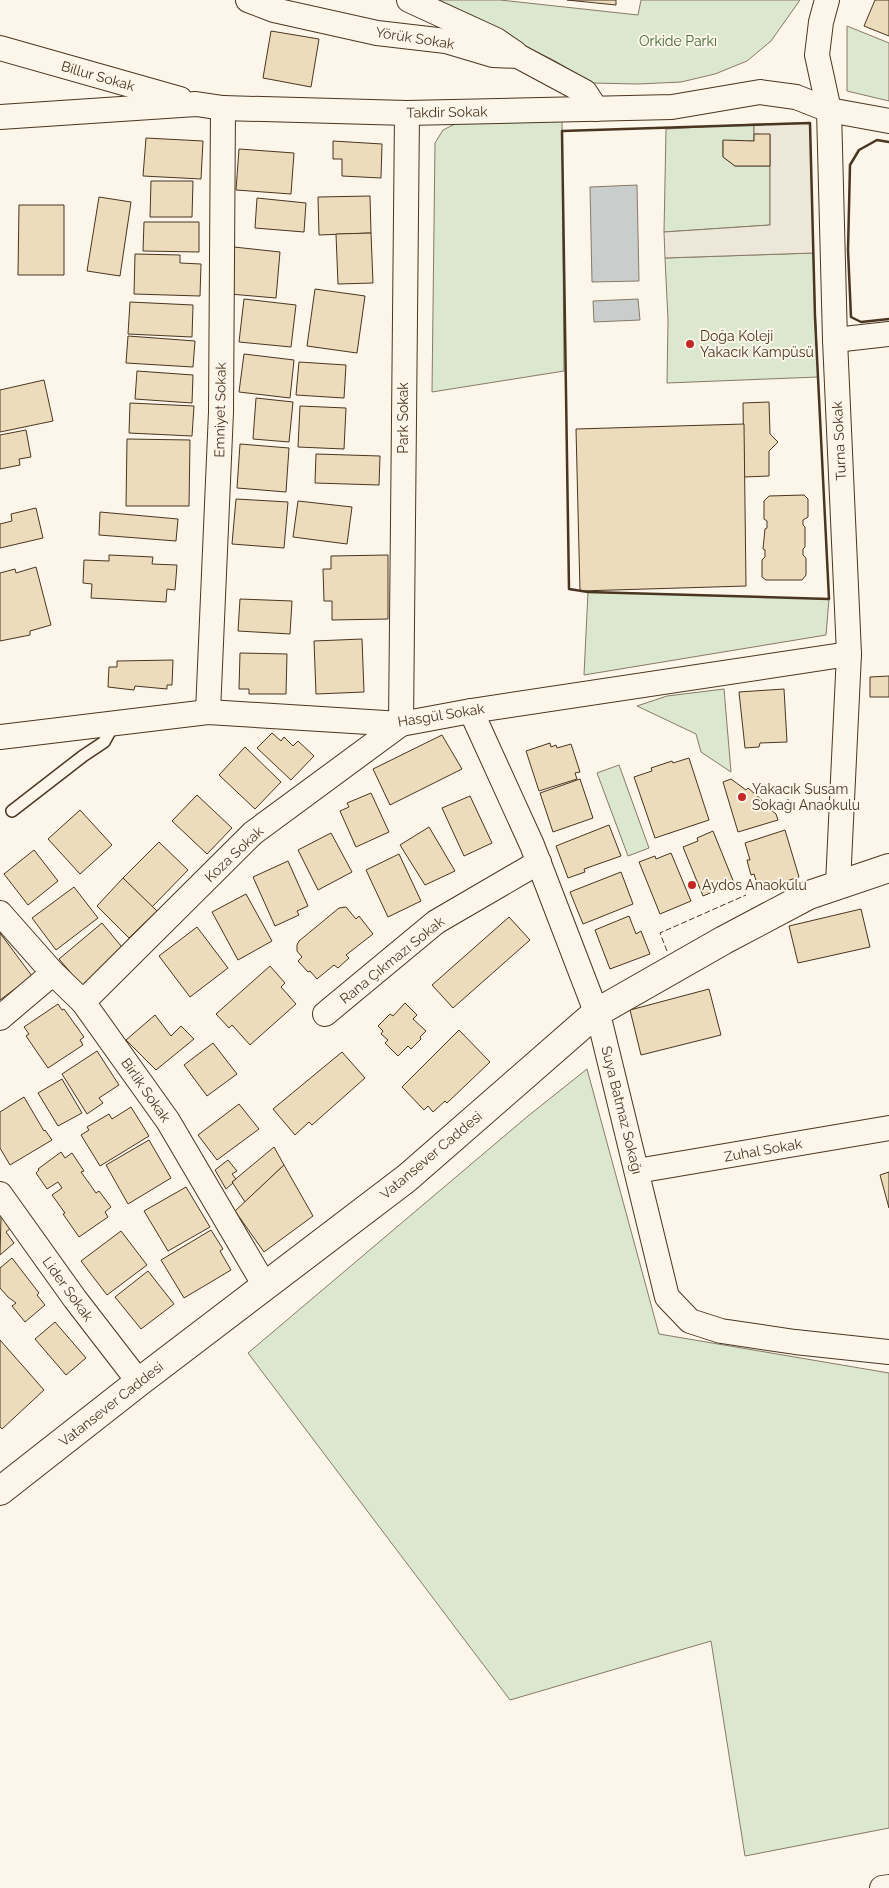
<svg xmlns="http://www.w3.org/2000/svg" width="889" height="1888" viewBox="0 0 889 1888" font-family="Raleway,sans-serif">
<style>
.green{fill:#dce7d0;stroke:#887966}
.parking{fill:#ede7d9;stroke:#887966}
.water{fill:#c9cecd;stroke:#887966}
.building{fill:#ecdcbc;stroke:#4a3520}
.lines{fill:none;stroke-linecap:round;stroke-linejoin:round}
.lane-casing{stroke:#4a3520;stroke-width:14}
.street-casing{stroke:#4a3520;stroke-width:26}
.secondary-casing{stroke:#4a3520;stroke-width:30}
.lane{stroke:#fbf6e9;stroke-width:11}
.street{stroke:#fbf6e9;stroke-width:24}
.secondary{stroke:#fbf6e9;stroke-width:28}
.fence{stroke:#4a3520;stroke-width:1;stroke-dasharray:6 2.5;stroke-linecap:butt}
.wall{stroke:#4a3520;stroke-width:2.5}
.poi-dot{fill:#c62828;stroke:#fbf6e9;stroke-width:2}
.labels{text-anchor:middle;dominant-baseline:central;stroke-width:4;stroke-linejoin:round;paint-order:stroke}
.street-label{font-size:14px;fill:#4a3520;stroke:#fbf6e9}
.park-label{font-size:14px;fill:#436837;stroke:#fbf6e9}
.poi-label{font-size:14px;fill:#4a3520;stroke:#fbf6e9;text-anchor:start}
</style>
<rect width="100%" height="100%" fill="#fbf6e9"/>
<g class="green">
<polygon points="430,0 500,0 638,15 641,0 800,0 771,41 747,61 715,74 681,82 638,84 592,83 555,61 461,14"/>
<polygon points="847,26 889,43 889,101 847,91"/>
<polygon points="562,118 564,371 432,392 435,143 443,130 461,121"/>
<polygon points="754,124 754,141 723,141 723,157 735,166 770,166 770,225 664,232 666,129"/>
<polygon points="813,253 818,377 667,383 668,320 665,258"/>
<polygon points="588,592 829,599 826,635 584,675"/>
<polygon points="724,689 731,772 701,752 696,734 637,706 667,696"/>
<polygon points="619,765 649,848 628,856 597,773"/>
<polygon points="587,1069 659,1334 889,1373 889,1828 745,1856 711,1641 510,1700 248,1353 528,1116"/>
</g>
<polygon class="parking" points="810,123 813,253 665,258 664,232 770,225 770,135 754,134 754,124"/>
<g class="water">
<polygon points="637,185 639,281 592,282 590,187"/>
<polygon points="638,299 640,320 594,322 593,301"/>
</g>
<g class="building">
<polygon points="567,0 616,0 616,5"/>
<polygon points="875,0 889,0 889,36 864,26"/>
<polygon points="271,31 319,39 311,87 263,78"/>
<polygon points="754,134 770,134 770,166 735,166 723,157 723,140 754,141"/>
<polygon points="146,138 203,141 201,179 143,176"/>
<polygon points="333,141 382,144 381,178 342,176 342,159 333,159"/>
<polygon points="239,149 294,153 291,194 236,190"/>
<polygon points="151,181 193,181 192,217 150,217"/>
<polygon points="370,196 371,233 319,235 318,197"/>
<polygon points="99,197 131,202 120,276 87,271"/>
<polygon points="257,198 306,203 304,232 255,228"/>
<polygon points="19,205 64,205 64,275 18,275"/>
<polygon points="144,222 199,222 199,252 143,251"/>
<polygon points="371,233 373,283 338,284 336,234"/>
<polygon points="234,247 280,252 276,298 230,294"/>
<polygon points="135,254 180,255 180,263 201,264 200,296 134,294"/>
<polygon points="315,289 365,296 357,353 307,346"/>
<polygon points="244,299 296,305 291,347 239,342"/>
<polygon points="130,302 193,305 192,337 128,334"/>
<polygon points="128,336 195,341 193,367 126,363"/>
<polygon points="244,354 294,360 290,398 239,392"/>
<polygon points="299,362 346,365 344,398 296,395"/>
<polygon points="137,371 193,375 192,403 135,399"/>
<polygon points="44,380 53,421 0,432 0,390"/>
<polygon points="256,398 293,402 289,442 253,439"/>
<polygon points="769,402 770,434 778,442 769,451 769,476 744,477 743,403"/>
<polygon points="130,403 194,406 192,436 129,433"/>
<polygon points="300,406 346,408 344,449 298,447"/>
<polygon points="744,424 746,586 580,591 576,429"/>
<polygon points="26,430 31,457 19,459 20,465 0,469 0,435"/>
<polygon points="127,439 190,440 189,506 126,506"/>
<polygon points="240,444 289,448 286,492 237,488"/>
<polygon points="316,454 380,456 379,485 315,483"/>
<polygon points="804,495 808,499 808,517 803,520 803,525 805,527 805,547 803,549 803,555 806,558 806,575 802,580 766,580 762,577 762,560 765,557 765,550 763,549 765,529 767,528 767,521 764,519 764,501 769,496"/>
<polygon points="236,499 288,502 284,548 232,544"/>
<polygon points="298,501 352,507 347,544 293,537"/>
<polygon points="36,508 43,538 0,548 0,524 12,521 11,514"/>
<polygon points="100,512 178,519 176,541 99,535"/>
<polygon points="109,555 153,557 152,564 177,565 175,590 167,589 166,602 91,598 92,584 83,583 84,560 109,561"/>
<polygon points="388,555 388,619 332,620 332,601 324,601 323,569 331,569 331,556"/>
<polygon points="36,567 51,625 30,631 30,635 0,641 0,573 15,569 16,573"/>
<polygon points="240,599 292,601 290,634 238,631"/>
<polygon points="362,639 364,692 316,694 314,641"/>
<polygon points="240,653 287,654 286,694 249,694 249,689 239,689"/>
<polygon points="173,660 172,685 167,685 167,689 135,686 134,690 108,687 109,667 117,667 117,661"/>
<polygon points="889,676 889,697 870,697 870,677"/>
<polygon points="784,689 787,742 760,743 759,747 745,748 739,692"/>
<polygon points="272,733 281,741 284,737 293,746 298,741 314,756 291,780 257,748"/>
<polygon points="442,735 462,769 390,805 373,769"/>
<polygon points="550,743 551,747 556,745 557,748 571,744 580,772 575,773 577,779 539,791 526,751"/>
<polygon points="245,747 281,782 255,809 219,775"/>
<polygon points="689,758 709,820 655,838 634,777 652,771 651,768 672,761 673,763"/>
<polygon points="580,779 593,818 553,832 540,793"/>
<polygon points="731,779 746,790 748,788 762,800 761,802 776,814 778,820 738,832 723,782"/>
<polygon points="371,793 389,832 356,847 340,811 349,807 347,803"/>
<polygon points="197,795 232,828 207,854 172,821"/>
<polygon points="470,796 492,843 464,856 442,808"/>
<polygon points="80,810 112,845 80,874 48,839"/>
<polygon points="609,825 621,856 584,869 585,872 568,878 556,846"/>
<polygon points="429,827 455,871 425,885 400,845"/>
<polygon points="785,830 799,877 759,890 754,874 751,875 749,868 747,860 750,860 745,843"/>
<polygon points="713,831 734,883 703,896 683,847 698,841 697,838"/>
<polygon points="331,833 352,872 318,890 298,850"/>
<polygon points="159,842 188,870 152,907 123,878"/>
<polygon points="34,850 58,881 28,905 4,874"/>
<polygon points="671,853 691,901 660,914 639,862 655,856 656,859"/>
<polygon points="399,854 421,901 388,917 366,870"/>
<polygon points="288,861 308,906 297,911 299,915 275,926 253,877"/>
<polygon points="621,872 633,904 583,924 570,892"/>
<polygon points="123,878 157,911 129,938 97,906"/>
<polygon points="74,887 98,918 56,950 32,918"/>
<polygon points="246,894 272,941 238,960 212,912"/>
<polygon points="346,907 356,919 359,916 373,934 346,955 349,958 338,968 334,965 317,979 310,971 308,972 298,961 302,957 297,951 297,945 299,941 339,908"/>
<polygon points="861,909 870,947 798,963 789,926"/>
<polygon points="629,916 636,934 641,931 650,954 610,969 595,930"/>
<polygon points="509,917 530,940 453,1008 432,985"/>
<polygon points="102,923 126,952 84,988 59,959"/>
<polygon points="197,927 228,968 190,997 159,956"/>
<polygon points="0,933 32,976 0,1000"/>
<polygon points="270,966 285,983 281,987 296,1004 250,1045 232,1025 229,1028 216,1014"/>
<polygon points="709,989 721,1035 641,1055 630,1010"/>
<polygon points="405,1003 417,1015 413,1019 426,1031 420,1037 421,1039 411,1049 408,1046 398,1056 385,1043 388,1040 381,1034 383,1031 378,1026 390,1014 393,1016"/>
<polygon points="58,1004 62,1010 64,1009 84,1037 80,1040 83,1045 48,1068 26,1036 29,1034 24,1027"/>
<polygon points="155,1015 171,1036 181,1026 194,1039 156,1070 126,1040"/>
<polygon points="459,1030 490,1062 447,1103 445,1101 433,1112 428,1106 424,1110 402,1087"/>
<polygon points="213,1043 237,1074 207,1096 184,1065"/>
<polygon points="97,1051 119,1085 99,1098 103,1103 87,1114 62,1074"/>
<polygon points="342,1052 365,1078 312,1125 309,1122 295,1135 273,1109"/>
<polygon points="62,1079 82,1113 58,1126 38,1093"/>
<polygon points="24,1097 44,1131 45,1130 52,1140 10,1165 0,1148 0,1112"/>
<polygon points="239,1104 259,1129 217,1160 198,1135"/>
<polygon points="131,1107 149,1136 100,1166 81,1135 89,1130 87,1127 109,1114 112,1119"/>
<polygon points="149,1140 171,1178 128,1204 106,1165"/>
<polygon points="274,1147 284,1165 245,1202 232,1182"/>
<polygon points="61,1152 65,1158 72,1153 84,1171 81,1172 96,1193 99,1191 111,1207 105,1212 108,1217 79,1237 63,1214 65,1213 52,1195 62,1188 58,1182 47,1189 36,1173 39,1170 38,1169"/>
<polygon points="228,1160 237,1171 232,1174 236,1179 232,1182 233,1183 226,1189 215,1170"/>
<polygon points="284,1165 313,1216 264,1252 235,1211"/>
<polygon points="889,1172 889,1208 880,1175"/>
<polygon points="186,1187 210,1227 168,1251 144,1211"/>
<polygon points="1,1216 12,1227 6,1232 14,1243 0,1255"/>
<polygon points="211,1230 223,1249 220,1251 231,1270 184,1298 161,1260"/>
<polygon points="121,1231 147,1265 107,1295 81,1261"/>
<polygon points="12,1258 39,1293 37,1295 45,1305 25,1322 12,1306 16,1303 8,1297 0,1288 0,1268"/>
<polygon points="148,1271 174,1304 141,1329 115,1297"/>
<polygon points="55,1322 86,1358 66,1375 35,1339"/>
<polygon points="0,1340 44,1390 2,1429 0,1427"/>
</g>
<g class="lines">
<defs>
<polyline id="lane" points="12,811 83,756 104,742 114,724"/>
<g id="street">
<polyline points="248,0 274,10 377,33 446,41 493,55 518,56 585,92 596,109"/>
<polyline points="409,0 496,40 515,53"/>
<polyline points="827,0 821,22 817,55 829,110 835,340 849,654 838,884"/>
<polyline points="0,48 180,99"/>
<polyline points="0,117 196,104 223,108 407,113 672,107 760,92 796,97 829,110 889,121"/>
<polyline points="835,340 889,334"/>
<polyline points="471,711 532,845 600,1022 667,1297 690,1321 721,1331 795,1342 889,1352"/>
<polyline points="208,712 221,412 223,108"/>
<polyline points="0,737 208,712 401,724 471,711 849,654"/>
<polyline points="0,913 53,973 83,1002 168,1121 265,1286"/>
<polyline points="83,1002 253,833 401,724 407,113"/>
<polyline points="325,1014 436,922 539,862"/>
<polyline points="0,1018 53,973"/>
<polyline points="637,1171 889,1128"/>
<polyline points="0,1194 75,1299 139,1382"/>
<polyline points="882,1888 889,1887"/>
</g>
<polyline id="secondary" points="0,1491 139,1382 407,1178 596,1013 724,940 809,895 889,868"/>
</defs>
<use href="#lane" class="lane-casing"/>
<use href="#street" class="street-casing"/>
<use href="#secondary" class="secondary-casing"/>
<use href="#lane" class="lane"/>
<use href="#street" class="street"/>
<use href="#secondary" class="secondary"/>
<polyline class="fence" points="667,951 660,933 746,895"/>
<g class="wall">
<polygon points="810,123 815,317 829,599 588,592 569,589 562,131"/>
<polyline points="889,142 877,140 859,150 850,165 848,250 851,317 861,322 889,319"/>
</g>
</g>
<g class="poi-dot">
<circle cx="690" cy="344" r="5"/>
<circle cx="742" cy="797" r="5"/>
<circle cx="692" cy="885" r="5"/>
</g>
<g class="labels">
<g class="street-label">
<text transform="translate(415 38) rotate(9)">Yörük Sokak</text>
<text transform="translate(98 76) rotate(16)">Billur Sokak</text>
<text transform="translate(447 112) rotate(-1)">Takdir Sokak</text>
<text transform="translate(220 410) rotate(-89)">Emniyet Sokak</text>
<text transform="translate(403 418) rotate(-90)">Park Sokak</text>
<text transform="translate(839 441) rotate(-93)">Turna Sokak</text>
<text transform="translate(441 715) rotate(-9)">Hasgül Sokak</text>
<text transform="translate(234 854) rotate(-43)">Koza Sokak</text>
<text transform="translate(392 960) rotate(-39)">Rana Çıkmazı Sokak</text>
<text transform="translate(146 1090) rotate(55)">Birlik Sokak</text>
<text transform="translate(622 1110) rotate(76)">Suya Batmaz Sokağı</text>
<text transform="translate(763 1150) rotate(-10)">Zuhal Sokak</text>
<text transform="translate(431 1155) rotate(-40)">Vatansever Caddesi</text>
<text transform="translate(68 1289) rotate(54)">Lider Sokak</text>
<text transform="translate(111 1404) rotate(-38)">Vatansever Caddesi</text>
</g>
<g class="park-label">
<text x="678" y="41">Orkide Parkı</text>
</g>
<g class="poi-label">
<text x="700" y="336">Doğa Koleji<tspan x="700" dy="16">Yakacık Kampüsü</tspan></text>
<text x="752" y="789">Yakacık Susam<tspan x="752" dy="16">Sokağı Anaokulu</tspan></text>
<text x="702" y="885">Aydos Anaokulu</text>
</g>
</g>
</svg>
